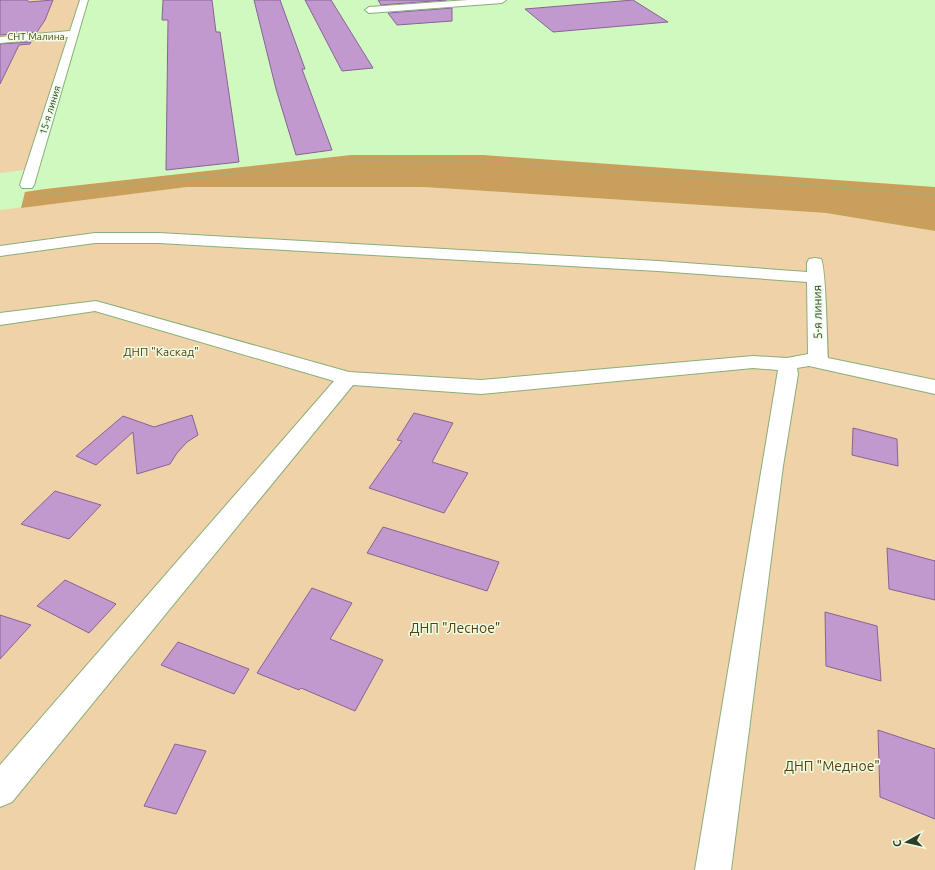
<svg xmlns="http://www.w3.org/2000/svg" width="935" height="870" viewBox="0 0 935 870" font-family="Ubuntu,sans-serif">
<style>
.green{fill:#efd2a7}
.forest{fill:#ca9f5c}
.building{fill:#c199cf;stroke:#886395}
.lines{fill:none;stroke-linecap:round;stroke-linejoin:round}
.minor-casing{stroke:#89af79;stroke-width:2}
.path{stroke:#93b486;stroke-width:1.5;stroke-dasharray:1 1;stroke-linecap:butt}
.minor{fill:#fff;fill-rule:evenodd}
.labels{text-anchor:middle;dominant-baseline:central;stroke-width:3;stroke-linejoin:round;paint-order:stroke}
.far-park-label{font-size:10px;fill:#5b3e07;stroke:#edfee7}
.far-street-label{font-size:10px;fill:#2c3c25;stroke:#edfee7}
.street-label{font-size:12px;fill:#2c3c25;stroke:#edfee7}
.park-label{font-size:12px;fill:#5b3e07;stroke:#edfee7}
.near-park-label{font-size:14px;fill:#5b3e07;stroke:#edfee7}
</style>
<rect width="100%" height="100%" fill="#cff9bf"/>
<g class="green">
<polygon points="0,0 84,0 32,169 0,173"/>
<polygon points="187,187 423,187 826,213 935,231 935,870 0,870 0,210"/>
</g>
<polygon class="forest" points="351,155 483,155 935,187 935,231 826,213 423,187 187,187 21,208 25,192 45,189"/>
<g class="building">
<polygon points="0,0 27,0 29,2 53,0 45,20 37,32 0,35"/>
<polygon points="163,0 212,0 216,32 220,32 239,162 166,170 168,20 162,20"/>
<polygon points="254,0 280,0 305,69 302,69 332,150 296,155 276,89"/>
<polygon points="305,0 331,0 373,68 342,71"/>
<polygon points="378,0 447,0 381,5"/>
<polygon points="633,0 668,22 553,32 525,9"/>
<polygon points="452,8 452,21 397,25 388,13"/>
<polygon points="31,42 30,44 19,45 0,84 0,44"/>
<polygon points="414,413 453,423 432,462 468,473 444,513 369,488 402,441 397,440"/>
<polygon points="192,415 198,435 187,442 177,453 170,464 137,474 133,432 96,465 76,456 123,416 154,427"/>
<polygon points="853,428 897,439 898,466 852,455"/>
<polygon points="55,491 101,505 69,539 21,524"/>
<polygon points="383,527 499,562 487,591 367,553"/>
<polygon points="887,548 935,561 935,600 889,589"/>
<polygon points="65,580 116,604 89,633 37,606"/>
<polygon points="312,588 352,603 330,639 383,660 355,711 301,688 299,690 257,673"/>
<polygon points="825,612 877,626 881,681 826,666"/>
<polygon points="0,615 31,625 0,659"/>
<polygon points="178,642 249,669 234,694 161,665"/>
<polygon points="878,730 935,749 935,819 880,797"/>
<polygon points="175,744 206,751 176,814 144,806"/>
</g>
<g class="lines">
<defs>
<g id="minor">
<polygon points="80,0 88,0 34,185 32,188 22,188 20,185 68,37 0,43 0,37 70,31"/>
<polygon points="468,0 506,0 502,3 369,13 365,10 369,7"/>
<path d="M95 233H159L658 261 807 272V263L809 259 815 258 821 259C826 267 827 342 828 358L935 380V394L809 366 797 368 798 374 783 466 731 870H695L778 370 753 368 481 394 353 385 12 802 0 807V765L334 381 95 311 0 325V313L96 301 349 372 481 380 753 356 787 358 808 354 807 282 658 271 159 243H95L0 256V246Z"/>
</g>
</defs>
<use href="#minor" class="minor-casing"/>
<polyline class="path" points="41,195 340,161 478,160 935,195"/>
<use href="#minor" class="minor"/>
</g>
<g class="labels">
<g class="far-park-label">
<text x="36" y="36">СНТ Малина</text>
</g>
<g class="far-street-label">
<text transform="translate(50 110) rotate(-73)">15-я линия</text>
</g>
<g class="street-label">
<text transform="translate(817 312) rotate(-91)">5-я линия</text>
</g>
<g class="park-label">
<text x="161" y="351">ДНП "Каскад"</text>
</g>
<g class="near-park-label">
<text x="455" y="628">ДНП "Лесное"</text>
<text x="832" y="766">ДНП "Медное"</text>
</g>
</g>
<g transform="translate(907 842) rotate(262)" stroke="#edfee7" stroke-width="3" paint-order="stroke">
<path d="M0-3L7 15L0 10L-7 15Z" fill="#2c3c25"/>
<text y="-6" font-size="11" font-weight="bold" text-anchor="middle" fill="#2c3c25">С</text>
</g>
</svg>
